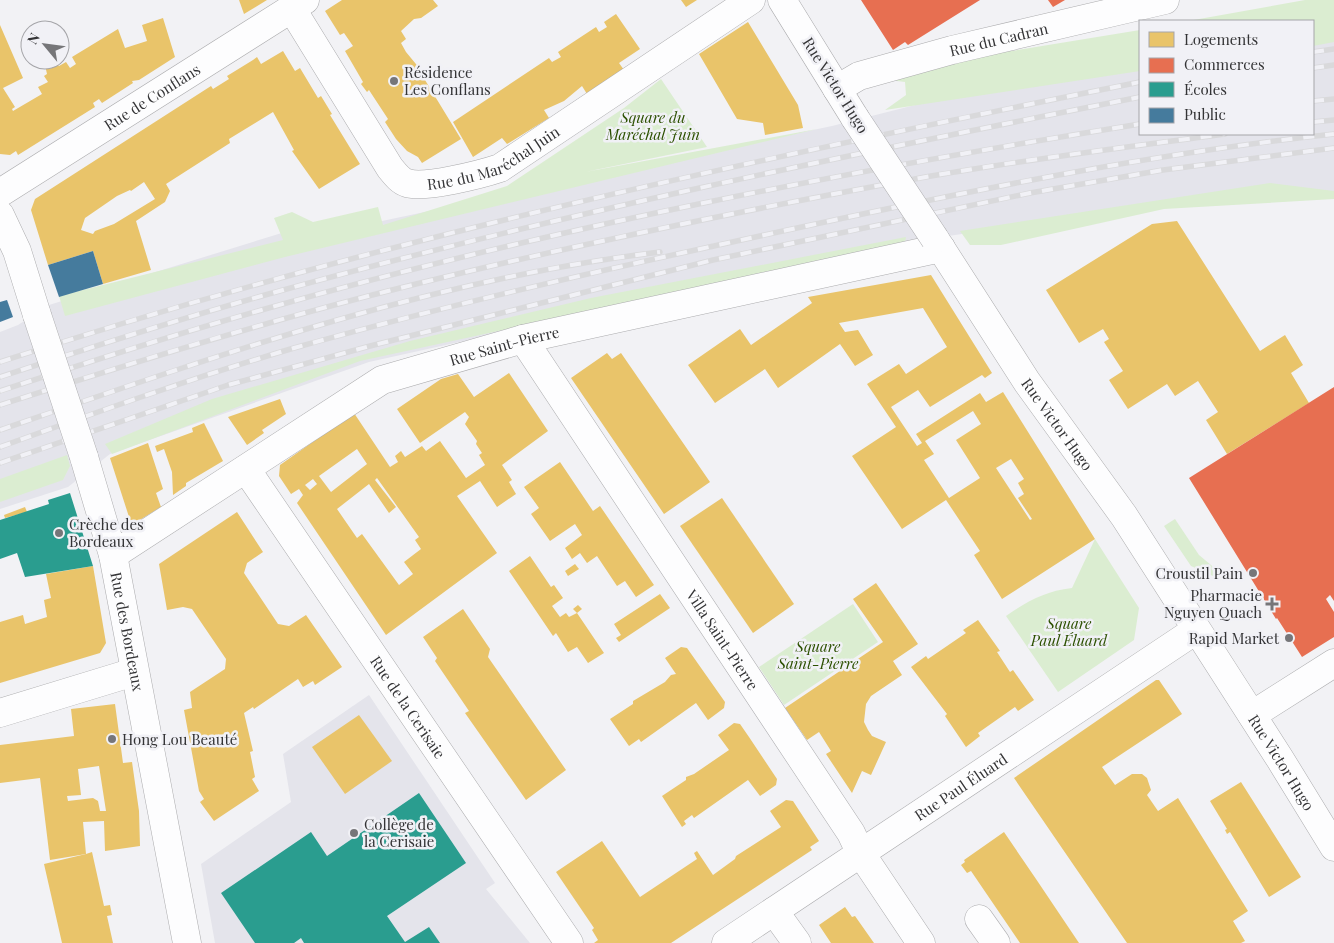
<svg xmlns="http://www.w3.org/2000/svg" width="1334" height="943" viewBox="0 0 1334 943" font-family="'Playfair Display',serif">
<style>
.built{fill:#e4e4eb}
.green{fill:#dbedd1}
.homes{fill:#e9c46a;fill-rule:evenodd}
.shops{fill:#e76f51}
.schools{fill:#2a9d8f}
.public{fill:#457b9d}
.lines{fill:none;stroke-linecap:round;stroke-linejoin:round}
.minor-casing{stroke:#acacae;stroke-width:29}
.minor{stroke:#fdfdfe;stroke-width:28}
.rail-casing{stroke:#d9d9db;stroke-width:5.5}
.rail{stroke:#f1f1f6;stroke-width:4;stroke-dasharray:11;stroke-linecap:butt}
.minor-bridge-casing{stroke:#acacae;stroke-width:29;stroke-linecap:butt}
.minor-bridge{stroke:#fdfdfe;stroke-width:28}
.poi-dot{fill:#767679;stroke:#f1f1f6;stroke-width:2}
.labels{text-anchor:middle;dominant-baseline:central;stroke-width:5;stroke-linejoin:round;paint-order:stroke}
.street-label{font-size:15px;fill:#343436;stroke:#f1f1f6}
.poi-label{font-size:15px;fill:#343436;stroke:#f1f1f6;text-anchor:start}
.park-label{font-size:15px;font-style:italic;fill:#2c5000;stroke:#f1f1f6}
</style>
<rect width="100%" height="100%" fill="#f2f2f5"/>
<g class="built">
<polygon points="1334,9 1334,191 1244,193 914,241 369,362 110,454 68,487 0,509 0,332 18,325 49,305 285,232 292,243 382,221 832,126 1140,48 1140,134 1313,134 1313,21"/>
<polygon points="369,695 495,883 486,889 530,943 215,943 201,864 291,802 283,754"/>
</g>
<g class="green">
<polygon points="1305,0 1334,0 1334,42 1313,46 1313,21 1188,21"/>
<polygon points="1140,30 1140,71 885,110 906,95 905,82 881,79 1006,43 1012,51"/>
<polygon points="661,79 707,147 585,172 817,129 285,257 65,316 59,296 283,240 274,218 292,212 313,222 378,207 383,225 507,186 624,108"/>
<polygon points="1270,183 1334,191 1334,199 1164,209 1001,245 970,245 960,231"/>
<polygon points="906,237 905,243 360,361 112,454 105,444 212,399 410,341 591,298"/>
<polygon points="67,455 70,466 63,480 0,502 0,479"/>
<polygon points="1175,519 1199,555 1217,570 1224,581 1191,566 1164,526"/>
<path d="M1095 539 1139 608 1134 640 1058 692 1006 616C1028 601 1045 591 1072 588Z"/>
<polygon points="853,604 878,642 784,705 759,667"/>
</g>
<g class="homes">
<polygon points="239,0 267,0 244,14"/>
<polygon points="342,0 433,0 438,6 421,18 414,19 401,31 406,39 401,43 406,52 425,75 425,80 461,139 422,163 418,157 407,151 396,139 385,122 388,119 369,90 367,92 361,84 363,82 345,51 353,46 344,33 340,35 325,11"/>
<polygon points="681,0 697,0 686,7"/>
<polygon points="616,14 640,49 619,63 624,70 587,94 582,86 564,101 544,110 549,118 507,144 502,138 473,157 453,122 549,58 552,62 561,57 558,52 596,27 599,32 607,27 604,22"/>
<polygon points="163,18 175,57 139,80 132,81 133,83 102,103 99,99 93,103 95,107 18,155 16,151 10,155 0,154 0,25 23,78 3,88 15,107 12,109 13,111 42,94 38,87 48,82 44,76 47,74 45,65 57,64 59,66 66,62 70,68 76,64 72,57 118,29 125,48 147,41 142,25"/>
<polygon points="748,22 798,105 803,128 765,135 763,123 737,119 699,54"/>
<path d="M283 51 295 71 300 68 318 98 321 96 332 114 330 115 360 164 319 189 292 151 294 150 273 112 229 139 230 143 166 184 170 191 165 202 136 221 151 270 103 284 93 251 48 265 31 210 35 199 211 86 213 89 229 79 227 76 253 60 257 57 261 64ZM144 182 155 199 114 224 95 231 93 234 81 230 85 218 117 196 130 190 131 191Z"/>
<polygon points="1177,221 1260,351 1285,335 1303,365 1291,373 1309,403 1227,454 1206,420 1218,412 1198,381 1175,396 1167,384 1128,409 1109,380 1123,371 1104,342 1109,339 1103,329 1079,343 1046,290 1152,224"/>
<path d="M931 275 992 373 985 378 982 375 930 407 918 390 891 407 917 446 922 443 916 434 980 393 986 402 1003 392 1095 539 1002 599 974 555 980 551 946 500 902 529 852 456 896 427 867 384 899 364 906 374 947 347 923 308 839 323 845 332 858 330 873 355 855 366 840 344 778 388 765 369 715 403 688 365 740 329 751 345 812 303 808 297ZM973 411 981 424 956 440 980 478 949 498 924 460 934 454 925 441ZM1011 459 1024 479 1018 483 1024 494 1018 498 1032 519 1030 520 996 468Z"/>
<polygon points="607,353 612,359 621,353 710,482 664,514 571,378"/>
<path d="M509 373 548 431 502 465 512 480 509 482 516 494 497 507 480 481 457 496 497 553 386 635 297 503 303 495 299 489 291 494 279 476 280 465 354 413 390 467 398 462 395 456 401 451 405 457 422 446 426 451 440 441 466 478 485 465 479 455 482 453 476 444 477 441 465 424 469 417 465 412 420 443 397 409 441 379 458 374 474 397ZM357 449 367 464 331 492 319 476ZM377 478 419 537 415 540 421 549 404 562 413 574 399 585 362 534 357 538 337 509 369 484 389 513 396 507 375 480ZM313 479 317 484 310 490 305 485Z"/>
<polygon points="280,399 286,414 262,430 264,433 247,445 228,417"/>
<polygon points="204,423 223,461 186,483 186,486 173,495 172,472 164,449 157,452 155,446 193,432 192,428"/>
<polygon points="148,443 163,489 156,493 161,507 138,521 130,520 110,458"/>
<polygon points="560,462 593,511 600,506 654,585 636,597 625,581 617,586 597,556 587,563 580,553 572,559 565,548 582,535 575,524 550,541 531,514 539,508 524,487"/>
<polygon points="722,498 794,604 753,633 680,526"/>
<polygon points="25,507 27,512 5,518 4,515"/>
<polygon points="237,512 263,552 247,563 244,573 278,624 289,626 306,615 342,667 315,685 313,681 303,687 298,679 254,709 253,707 244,713 253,751 250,752 255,777 252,779 259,791 214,821 200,802 204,799 199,791 184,710 192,708 190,692 225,669 226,659 192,609 183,607 167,610 159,564"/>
<polygon points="530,556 551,587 554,585 563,598 552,606 560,617 566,613 569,617 577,613 573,609 578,605 582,609 577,613 604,653 588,663 577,647 568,652 556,633 553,636 509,571"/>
<polygon points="575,564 579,569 568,576 565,571"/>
<polygon points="93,566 106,643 100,653 0,683 0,622 23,615 25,624 47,617 44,600 51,598 46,574"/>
<polygon points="876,583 918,644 893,661 902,675 871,696 866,704 864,722 868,730 872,736 886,742 871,775 862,771 852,793 826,754 831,751 819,732 807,740 785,708 883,642 853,599"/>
<polygon points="660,594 670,608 619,642 616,638 621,635 614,624"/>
<polygon points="463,609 490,649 488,657 566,770 526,800 465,713 469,711 435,661 437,658 423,637"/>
<polygon points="978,620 1000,651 997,652 1010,672 1013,670 1034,700 1018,711 1015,707 978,733 980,736 966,747 945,716 947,714 911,667 926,656 928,659 966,633 963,630"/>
<polygon points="681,647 687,648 725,702 724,708 708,720 696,703 641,742 639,739 629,746 610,719 633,704 633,701 665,682 671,675 676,674 665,658"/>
<polygon points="1156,680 1159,680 1182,714 1102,767 1115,785 1132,774 1142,774 1147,778 1151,790 1147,795 1158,811 1178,798 1248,911 1233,921 1245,941 1241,943 1127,943 1014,778"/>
<path d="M115 704 123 763 132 762 139 811 140 846 105 851 104 821 83 822 86 854 92 852 104 906 110 905 112 915 107 916 113 943H62L44 864 86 854 50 860 40 778 0 783V745L74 736 71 709ZM99 766 106 811H100L98 801 93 798 68 801 67 796 81 795 78 769Z"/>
<polygon points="359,715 392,761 345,794 312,747"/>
<polygon points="734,723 740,724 749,737 777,779 776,785 760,796 748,780 694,818 692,815 684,821 686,824 682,827 662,796 686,780 686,777 694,774 729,750 718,735"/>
<polygon points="1241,782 1301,877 1269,897 1230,832 1227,834 1225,830 1227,829 1210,801"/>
<polygon points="786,800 793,801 819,841 810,847 812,850 671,943 594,943 598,940 592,930 594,928 556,872 602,841 640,897 697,859 694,853 697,851 713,875 735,859 736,856 781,827 770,811"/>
<polygon points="1004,832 1036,879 1079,943 1020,943 971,871 967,873 961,865 965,862 964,860"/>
<polygon points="845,907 852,917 855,916 874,943 831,943 819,925"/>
</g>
<g class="shops">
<polygon points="861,0 980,0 908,45 905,42 893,50"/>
<polygon points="1048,0 1065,0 1053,7"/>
<polygon points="1334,387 1334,601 1330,595 1326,599 1334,612 1334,637 1302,657 1277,618 1276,619 1189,478"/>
</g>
<g class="schools">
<polygon points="70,493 93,566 25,577 17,553 0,559 0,520 49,504 48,500"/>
<polygon points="419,793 466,863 387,916 405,942 429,927 440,943 304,943 301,938 294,943 255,943 221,893 311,832 327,856"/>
</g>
<g class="public">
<polygon points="93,251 103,284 59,297 48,265"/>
<polygon points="7,300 13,317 0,322 0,302"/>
</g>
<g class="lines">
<defs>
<g id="minor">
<polyline points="782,0 855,118"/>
<path id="s1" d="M292 9 390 168C395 174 400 181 407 183 424 189 482 174 500 168L751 0"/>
<path id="s2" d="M837 89 859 76 952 50 1165 0"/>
<path id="s3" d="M0 193 305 0"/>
<polyline points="0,215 17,251 37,315"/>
<path id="s4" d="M935 239 1027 382 1124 516 1280 759 1334 847"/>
<path id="s5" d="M523 339 851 833 860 852 921 943"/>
<path id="s6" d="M84 457 113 555 187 943"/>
<path id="s7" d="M246 469 569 943"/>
<path id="s8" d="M113 555 382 380 523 339 941 248"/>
<polyline points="0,713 134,672"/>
<polyline points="1252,715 1334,663"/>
<polyline points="774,911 797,943"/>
<polyline points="979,919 996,943"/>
<path id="s9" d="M726 943 1196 630"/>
</g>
</defs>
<use href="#minor" class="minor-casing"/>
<use href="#minor" class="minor"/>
<defs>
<g id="rail">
<polyline points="1313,52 1334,49"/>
<polyline points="1313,68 1334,65"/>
<polyline points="1313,101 1334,99"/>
<polyline points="1313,122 1334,120"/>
<path d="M0 362C373 240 756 159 1140 82"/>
<path d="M0 377C88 348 176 320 265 295 553 215 847 155 1140 97"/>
<path d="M0 391C88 362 176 334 265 309 550 228 848 171 1140 124"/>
<path d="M0 405C128 364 257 324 388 291 567 246 749 209 931 176 1029 159 1127 147 1225 134"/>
<path d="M0 430C215 356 433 279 660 252"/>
<path d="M0 447C97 412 195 377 294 348 465 300 638 262 811 225 984 188 1157 153 1334 134"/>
<polyline points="0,463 228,385 370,346 713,260 1030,193 1163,170 1334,148"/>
</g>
</defs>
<use href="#rail" class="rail-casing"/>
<use href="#rail" class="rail"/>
<defs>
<g id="minor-bridge">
<polyline points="855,118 935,239"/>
<polyline points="37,315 84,457"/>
</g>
</defs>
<use href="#minor-bridge" class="minor-bridge-casing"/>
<use href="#minor-bridge" class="minor-bridge"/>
</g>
<g class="poi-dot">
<circle cx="394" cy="81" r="5"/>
<circle cx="59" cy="533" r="5"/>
<circle cx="1253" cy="573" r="5"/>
<path d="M1269.5 596.5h5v5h5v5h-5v5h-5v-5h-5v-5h5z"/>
<circle cx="1289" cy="638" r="5"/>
<circle cx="112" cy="739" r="5"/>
<circle cx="354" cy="833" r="5"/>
</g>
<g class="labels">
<g class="street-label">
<text stroke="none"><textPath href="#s2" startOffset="170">Rue du Cadran</textPath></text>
<text transform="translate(836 85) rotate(58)">Rue Victor Hugo</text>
<text stroke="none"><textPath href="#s3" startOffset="180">Rue de Conflans</textPath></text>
<text stroke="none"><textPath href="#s1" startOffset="302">Rue du Maréchal Juin</textPath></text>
<text stroke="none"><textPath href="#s8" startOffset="448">Rue Saint-Pierre</textPath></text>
<text stroke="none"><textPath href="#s4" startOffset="222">Rue Victor Hugo</textPath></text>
<text stroke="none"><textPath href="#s6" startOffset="180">Rue des Bordeaux</textPath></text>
<text stroke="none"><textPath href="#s5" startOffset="361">Villa Saint-Pierre</textPath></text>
<text stroke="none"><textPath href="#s7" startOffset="288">Rue de la Cerisaie</textPath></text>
<text stroke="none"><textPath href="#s4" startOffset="628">Rue Victor Hugo</textPath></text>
<text stroke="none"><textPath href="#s9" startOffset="282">Rue Paul Éluard</textPath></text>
</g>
<g class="poi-label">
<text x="404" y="72">Résidence<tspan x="404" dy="17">Les Conflans</tspan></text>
<text x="69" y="524">Crèche des<tspan x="69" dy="17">Bordeaux</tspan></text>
<text x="1243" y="573" text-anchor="end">Croustil Pain</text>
<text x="1262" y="595" text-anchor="end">Pharmacie<tspan x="1262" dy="17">Nguyen Quach</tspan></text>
<text x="1279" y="638" text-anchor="end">Rapid Market</text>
<text x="122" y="739">Hong Lou Beauté</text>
<text x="364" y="824">Collège de<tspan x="364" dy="17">la Cerisaie</tspan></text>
</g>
<g class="park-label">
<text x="653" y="117">Square du<tspan x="653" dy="17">Maréchal Juin</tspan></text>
<text x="1069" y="623">Square<tspan x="1069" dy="17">Paul Éluard</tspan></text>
<text x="818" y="646">Square<tspan x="818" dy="17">Saint-Pierre</tspan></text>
</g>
</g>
<rect x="1139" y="20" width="175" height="115" fill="#f1f1f6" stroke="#a5a5a9"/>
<rect x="1149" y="32" width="25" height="15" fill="#e9c46a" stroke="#a5a5a9"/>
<text x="1184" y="45" font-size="15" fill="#343436">Logements</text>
<rect x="1149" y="58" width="25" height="15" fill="#e76f51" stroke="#a5a5a9"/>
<text x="1184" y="70" font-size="15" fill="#343436">Commerces</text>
<rect x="1149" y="82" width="25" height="15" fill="#2a9d8f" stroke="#a5a5a9"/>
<text x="1184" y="95" font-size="15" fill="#343436">Écoles</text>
<rect x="1149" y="108" width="25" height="15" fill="#457b9d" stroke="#a5a5a9"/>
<text x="1184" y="120" font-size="15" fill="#343436">Public</text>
<g transform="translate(45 45) rotate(299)"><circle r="24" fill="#f1f1f6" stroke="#a5a5a9"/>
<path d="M0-4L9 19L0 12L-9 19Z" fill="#767679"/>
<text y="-8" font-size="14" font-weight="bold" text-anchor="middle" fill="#343436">N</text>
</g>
</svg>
